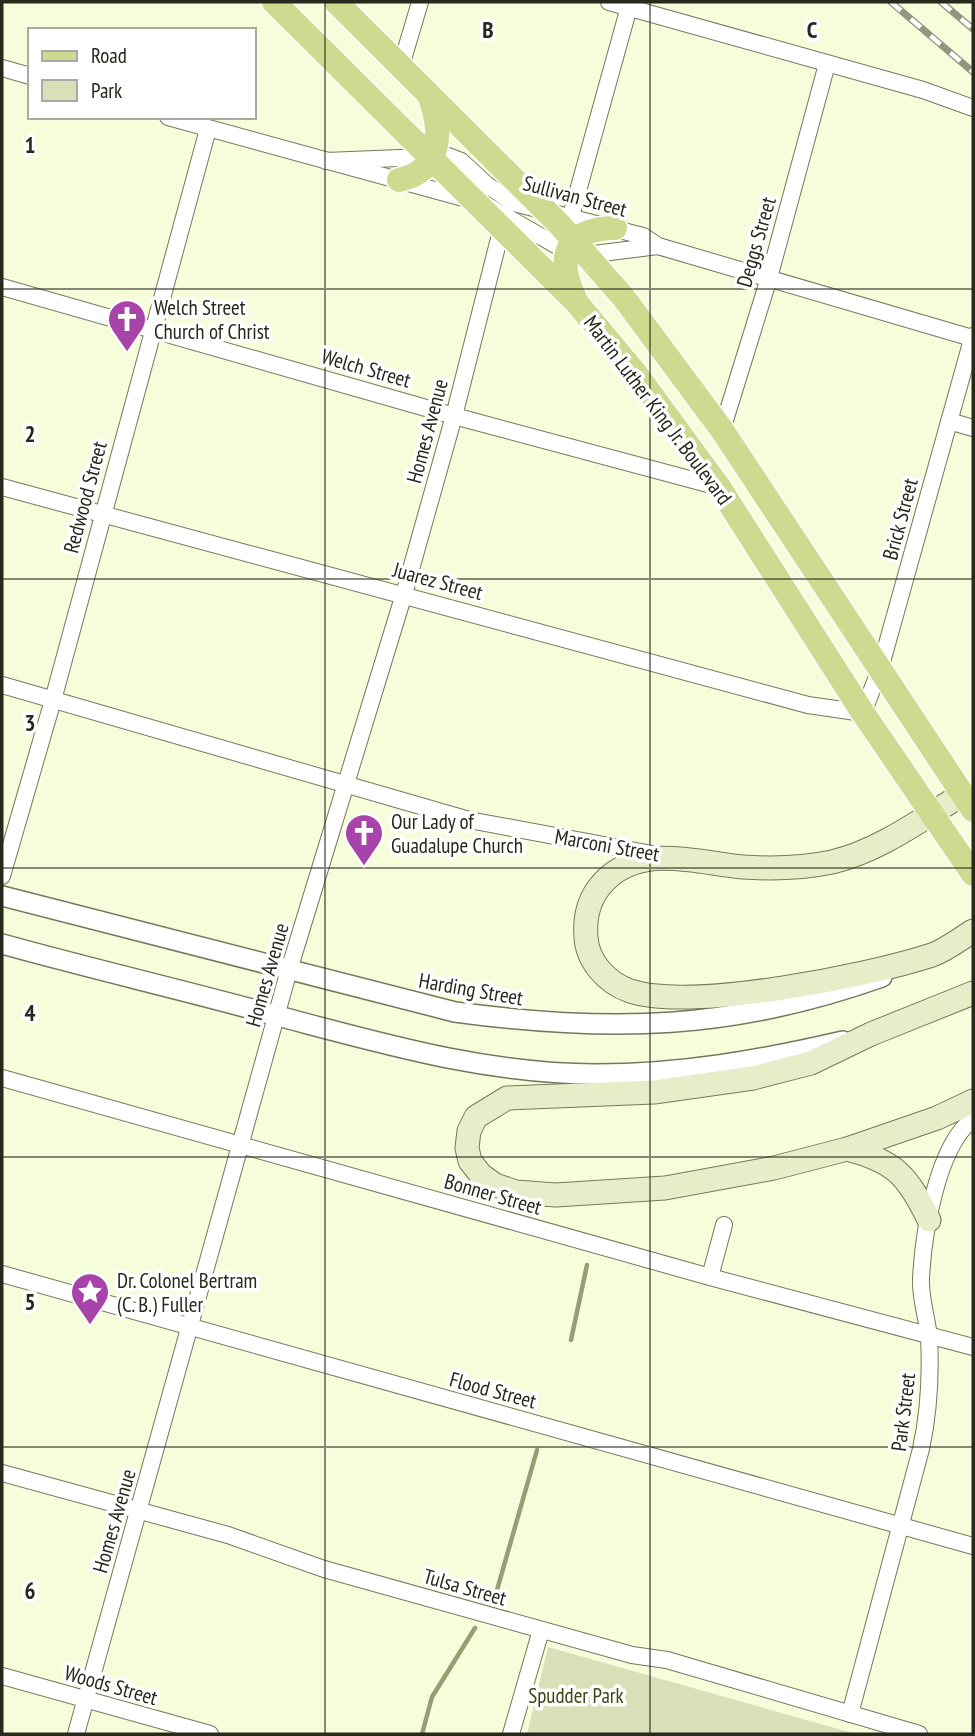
<svg xmlns="http://www.w3.org/2000/svg" width="975" height="1736" viewBox="0 0 975 1736" font-family="'PT Sans Narrow',sans-serif">
<style>
.green{fill:#d8e0b8}
.lines{fill:none;stroke-linecap:round;stroke-linejoin:round}
.stream{stroke:#969f73;stroke-width:4.5}
.minor-casing{stroke:#73795b;stroke-width:18}
.tertiary-casing{stroke:#73795b;stroke-width:22}
.secondary-casing{stroke:#73795b;stroke-width:25}
.primary-casing{stroke:#fff;stroke-width:27}
.minor{stroke:#fff;stroke-width:16}
.tertiary{stroke:#fff;stroke-width:19}
.secondary{stroke:#e7edc8;stroke-width:23}
.primary{stroke:#cfda91;stroke-width:24}
.rail-casing{stroke:#929780;stroke-width:7}
.rail{stroke:#fff;stroke-width:4.5;stroke-dasharray:13;stroke-linecap:butt}
.grid{fill:none;stroke:#27291d;stroke-width:2;stroke-opacity:0.55}
.labels{text-anchor:middle;dominant-baseline:central;stroke-width:7;stroke-linejoin:round;paint-order:stroke}
.street-label{font-size:21px;fill:#27291d;stroke:#fff}
.poi-label{font-size:21px;fill:#27291d;stroke:#fff;text-anchor:start}
.park-label{font-size:21px;fill:#3d4511;stroke:#fff}
.grid-label{font-size:23px;text-anchor:middle;font-weight:bold;fill:#27291d;stroke:#fff;stroke-width:7;stroke-linejoin:round;paint-order:stroke}
</style>
<rect width="100%" height="100%" fill="#f5fddb"/>
<polygon class="green" points="548,1647 856,1734 527,1734"/>
<g class="lines">
<g class="stream">
<polyline points="571,1340 587,1265"/>
<polyline points="495,1597 537,1450"/>
<polyline points="422,1734 432,1697 475,1628"/>
</g>
<defs>
<g id="minor">
<polyline points="609,2 923,90 973,108"/>
<polyline points="401,66 420,2"/>
<polyline points="2,68 30,76"/>
<polyline points="168,117 467,199"/>
<polyline points="326,161 448,156 461,161 487,185 514,203 643,236 658,246 972,338"/>
<polyline points="488,206 566,251 586,255 658,246"/>
<polyline points="571,216 629,7"/>
<polyline points="2,287 454,416 719,487"/>
<polyline points="949,421 973,428"/>
<polyline points="722,430 769,278 827,64"/>
<polyline points="2,487 808,705 863,713 880,669 973,336"/>
<polyline points="2,685 469,820 652,854"/>
<polyline points="2,876 53,700 208,129"/>
<polyline points="2,1078 710,1277 973,1347"/>
<polyline points="2,1274 973,1546"/>
<polyline points="710,1277 724,1225"/>
<polyline points="2,1473 228,1535 324,1569 632,1655 667,1660 919,1734"/>
<polyline points="2,1676 210,1734"/>
<path d="M850 1714 921 1449C929 1412 931 1375 929 1337 927 1318 920 1297 921 1279 923 1235 937 1146 973 1119"/>
<polyline points="76,1734 289,970 404,594 454,416 502,227"/>
<polyline points="511,1734 541,1630"/>
</g>
<g id="tertiary">
<path d="M2 896 455 1012C611 1033 733 1030 882 977"/>
<path d="M2 944C92 969 183 990 274 1015 381 1043 485 1074 596 1074 681 1074 761 1060 843 1041"/>
</g>
<g id="secondary">
<path d="M963 794C922 819 879 851 832 862 803 868 772 869 743 867 699 863 648 845 610 876 591 892 584 913 586 937 587 961 607 983 630 991 693 1011 868 976 932 955 946 950 960 939 973 931"/>
<polyline points="973,993 871,1034 811,1063 753,1078 654,1092 507,1098 476,1117 469,1131 467,1148 470,1161 481,1175 495,1185 516,1192 556,1195 665,1188 774,1168 847,1149 937,1118 973,1101"/>
<path d="M847 1149C895 1161 908 1176 929 1220"/>
</g>
<g id="primary">
<polyline points="274,2 577,303 637,375 719,487 863,713 973,874"/>
<polyline points="336,2 560,225 624,298 722,430 973,810"/>
<path d="M399 180C444 170 442 130 429 95"/>
<path d="M574 296C555 254 568 229 615 228"/>
</g>
</defs>
<use href="#minor" class="minor-casing"/>
<use href="#tertiary" class="tertiary-casing"/>
<use href="#secondary" class="secondary-casing"/>
<use href="#primary" class="primary-casing"/>
<use href="#minor" class="minor"/>
<use href="#tertiary" class="tertiary"/>
<use href="#secondary" class="secondary"/>
<use href="#primary" class="primary"/>
<defs>
<g id="rail">
<polyline points="891,2 973,72"/>
<polyline points="941,2 973,29"/>
</g>
</defs>
<use href="#rail" class="rail-casing"/>
<use href="#rail" class="rail"/>
</g>
<path class="grid" d="M325 2V1734M650 2V1734M2 289H973M2 579H973M2 868H973M2 1157H973M2 1447H973"/>
<defs>
<symbol id="church-pin" viewBox="-11 -11 22 30"><path d="M0 17L-7.5 6A9.5 9.5 0 1 1 7.5 6Z" fill="#a844a9" stroke="#fff"/><path d="M-1.2-6h2.4v3.5h3.3v2.4h-3.3V6h-2.4V-.1h-3.3v-2.4h3.3Z" fill="#fff"/></symbol>
<symbol id="sight-pin" viewBox="-11 -11 22 30"><path d="M0 17L-7.5 6A9.5 9.5 0 1 1 7.5 6Z" fill="#a844a9" stroke="#fff"/><path d="M0-6L1.8-2.2L6-1.7L2.9 1.2L3.7 5.4L0 3.3L-3.7 5.4L-2.9 1.2L-6-1.7L-1.8-2.2Z" fill="#fff"/></symbol>
</defs>
<g fill-rule="evenodd">
<use href="#church-pin" x="105" y="297" width="44" height="60"/>
<use href="#church-pin" x="342" y="811" width="44" height="60"/>
<use href="#sight-pin" x="68" y="1270" width="44" height="60"/>
</g>
<g class="labels">
<g class="street-label">
<text transform="translate(575 196) rotate(15)">Sullivan Street</text>
<text transform="translate(756 242) rotate(-74)">Deggs Street</text>
<text transform="translate(366 368) rotate(16)">Welch Street</text>
<text transform="translate(658 410) rotate(53)">Martin Luther King Jr. Boulevard</text>
<text transform="translate(427 431) rotate(-75)">Homes Avenue</text>
<text transform="translate(85 497) rotate(-75)">Redwood Street</text>
<text transform="translate(900 519) rotate(-75)">Brick Street</text>
<text transform="translate(438 581) rotate(15)">Juarez Street</text>
<text transform="translate(607 845) rotate(10)">Marconi Street</text>
<text transform="translate(267 975) rotate(-74)">Homes Avenue</text>
<text transform="translate(471 989) rotate(10)">Harding Street</text>
<text transform="translate(493 1194) rotate(16)">Bonner Street</text>
<text transform="translate(493 1390) rotate(15)">Flood Street</text>
<text transform="translate(903 1412) rotate(-83)">Park Street</text>
<text transform="translate(114 1521) rotate(-74)">Homes Avenue</text>
<text transform="translate(465 1587) rotate(16)">Tulsa Street</text>
<text transform="translate(111 1685) rotate(16)">Woods Street</text>
</g>
<g class="poi-label">
<text x="154" y="307">Welch Street<tspan x="154" dy="24">Church of Christ</tspan></text>
<text x="391" y="821">Our Lady of<tspan x="391" dy="24">Guadalupe Church</tspan></text>
<text x="117" y="1280">Dr. Colonel Bertram<tspan x="117" dy="24">(C. B.) Fuller</tspan></text>
</g>
<g class="park-label">
<text x="576" y="1695">Spudder Park</text>
</g>
</g>
<g class="grid-label">
<text x="488" y="38">B</text>
<text x="812" y="38">C</text>
<text x="30" y="153">1</text>
<text x="30" y="442">2</text>
<text x="30" y="731">3</text>
<text x="30" y="1021">4</text>
<text x="30" y="1310">5</text>
<text x="30" y="1599">6</text>
</g>
<rect width="975" height="1736" fill="none" stroke="#27291d" stroke-width="7"/>
<rect x="28" y="28" width="228" height="91" fill="#ffffff" stroke="#a9a9a5" stroke-width="2"/>
<rect x="42" y="51" width="35" height="10" fill="#cfda91" stroke="#a9a9a5" stroke-width="2"/>
<text x="91" y="63" font-size="21" fill="#27291d">Road</text>
<rect x="42" y="80" width="35" height="21" fill="#d8e0b8" stroke="#a9a9a5" stroke-width="2"/>
<text x="91" y="98" font-size="21" fill="#27291d">Park</text>
</svg>
